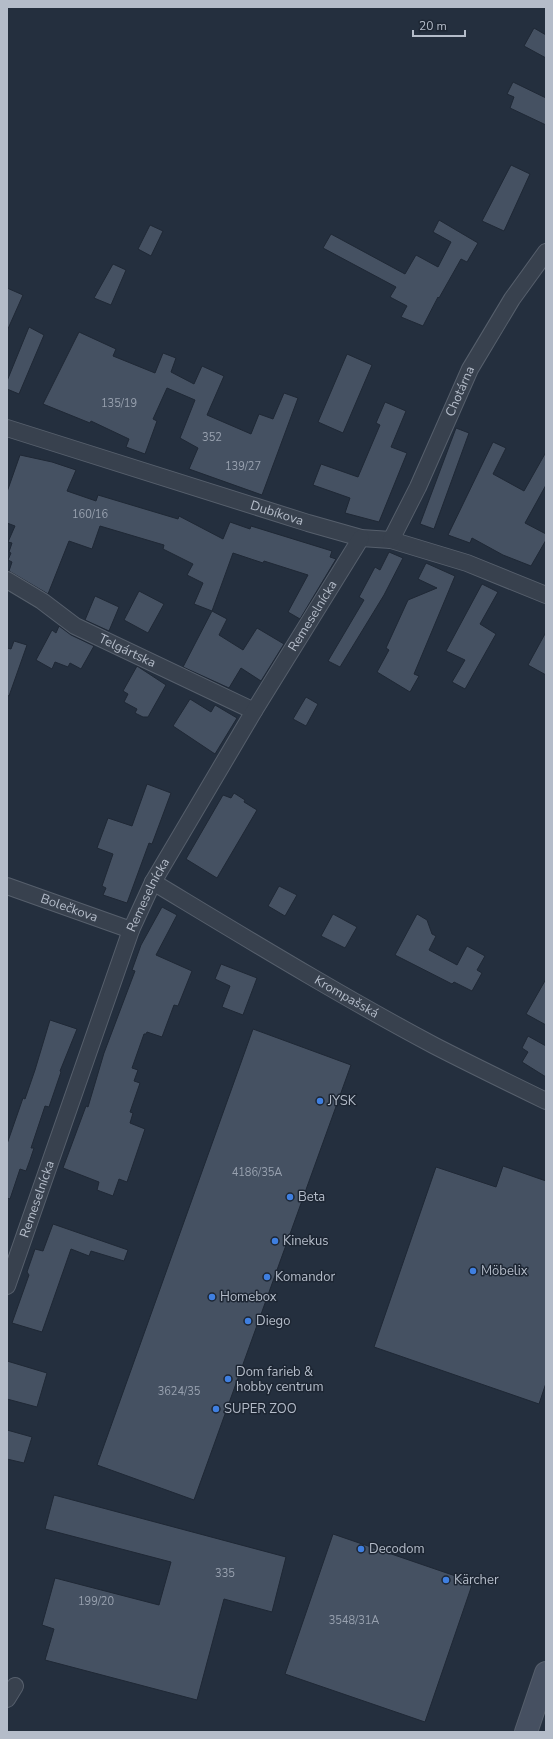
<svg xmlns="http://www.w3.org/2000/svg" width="553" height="1739" viewBox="0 0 553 1739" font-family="'Nunito Sans',sans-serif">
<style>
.building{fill:#455162;stroke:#1f2835}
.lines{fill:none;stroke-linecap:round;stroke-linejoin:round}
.street-casing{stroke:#565f6c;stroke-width:18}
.secondary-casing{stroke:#565f6c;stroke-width:24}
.street{stroke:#38414e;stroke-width:16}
.secondary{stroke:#465061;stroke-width:22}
.shop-dot{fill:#3f7fe0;stroke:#1d2633;stroke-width:1.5}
.labels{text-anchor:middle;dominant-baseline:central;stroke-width:3;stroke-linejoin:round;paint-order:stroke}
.number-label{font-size:11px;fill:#98a1af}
.street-label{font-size:13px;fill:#b4bcc9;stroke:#1d2633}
.poi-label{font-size:13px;fill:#b4bcc9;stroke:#1d2633;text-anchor:start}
</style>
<rect width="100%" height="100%" fill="#242f3e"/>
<g class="building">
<polygon points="534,28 546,35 546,58 524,46"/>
<polygon points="513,82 546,98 546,125 510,108 514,97 507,94"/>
<polygon points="511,165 530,174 504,231 482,221"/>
<polygon points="439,220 478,243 467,262 461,259 439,298 438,297 423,326 401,317 407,306 390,297 396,287 323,248 331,234 405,274 416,255 438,267 451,242 433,232"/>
<polygon points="150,225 163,231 151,256 138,249"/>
<polygon points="113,264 126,270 111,305 94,298"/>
<polygon points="7,288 23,295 7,331"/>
<polygon points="29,327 44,335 19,394 7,389 7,381"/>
<polygon points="79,332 116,349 113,356 155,373 163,353 176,358 171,372 194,384 202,366 224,376 207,415 251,434 259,414 273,419 284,393 298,398 262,495 189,469 198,448 180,438 195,400 167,388 153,419 157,421 145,454 126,447 129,439 91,421 90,423 43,404"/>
<polygon points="347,354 372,365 343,433 318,422"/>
<polygon points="385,402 406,411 391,447 407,453 379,522 345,513 350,498 313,485 321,464 358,477 380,425 376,423"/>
<polygon points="456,428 469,433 434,529 420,524"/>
<polygon points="493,442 506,448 493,474 524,491 546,452 546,485 525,523 546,534 546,540 531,566 503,555 472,538 470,543 448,535"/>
<polygon points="20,455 52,462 76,470 67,491 96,501 98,495 178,519 179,516 223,539 230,522 250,529 251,526 332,551 330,557 336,559 300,619 288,612 308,575 264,561 263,563 233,553 212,611 194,604 203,583 187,575 193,564 163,549 164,545 100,526 92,549 69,541 48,594 9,571 12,562 8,560 11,553 9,552 12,543 8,542 15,526 7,523 7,492"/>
<polygon points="389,552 403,558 384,595 340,667 328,661 364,600 359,597 375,567 380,570"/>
<polygon points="426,563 455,576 414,674 419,676 410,692 377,672 389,650 386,648 408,600 437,588 418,579"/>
<polygon points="482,584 498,592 480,624 496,634 465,689 452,682 465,660 446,651"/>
<polygon points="139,591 164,604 148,633 124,620"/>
<polygon points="95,596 119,607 109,631 85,620"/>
<polygon points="212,611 227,619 219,635 243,650 257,628 284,644 261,681 241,668 229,688 183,667"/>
<polygon points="59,626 71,635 94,646 81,669 70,663 68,667 55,662 52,669 36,660 52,630 56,633"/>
<polygon points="546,632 546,675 528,665"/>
<polygon points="14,641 27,645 9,696 7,695 7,648 11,649"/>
<polygon points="137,666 166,685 148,717 143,717 135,713 137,709 124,702 128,694 123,691"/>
<polygon points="306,697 318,704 306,726 293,719"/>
<polygon points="190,699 211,712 215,705 237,718 215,754 173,726"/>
<polygon points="147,784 171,793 152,844 149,843 127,903 103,895 106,888 102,886 113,854 97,848 108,818 132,826"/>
<polygon points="234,793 245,800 244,802 257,810 217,878 186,859 223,795 231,798"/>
<polygon points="279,886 297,895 285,916 268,906"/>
<polygon points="162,907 177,915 156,955 192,971 178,1006 174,1005 162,1037 147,1032 146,1034 144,1034 132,1068 138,1070 134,1081 140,1083 130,1112 133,1113 130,1123 145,1129 127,1182 119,1179 113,1196 97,1190 99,1182 63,1168 86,1106 88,1107 104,1053 135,971 132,970 141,945"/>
<polygon points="333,914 357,927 345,948 321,936"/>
<polygon points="417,914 427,920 432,934 436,936 429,950 457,965 467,946 485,956 477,970 482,973 472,991 454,982 452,984 395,955"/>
<polygon points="221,964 257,978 243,1015 222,1007 230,986 215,979"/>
<polygon points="546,979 546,1025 526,1014"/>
<polygon points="50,1020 77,1029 60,1071 61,1072 49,1107 45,1106 31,1148 34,1148 30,1160 26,1171 20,1169 10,1199 7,1198 7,1144 23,1098 25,1099 35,1070"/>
<polygon points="253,1029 351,1065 194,1500 97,1465"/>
<polygon points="528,1036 546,1046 546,1077 522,1062 528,1052 522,1048"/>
<polygon points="503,1166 546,1181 546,1383 539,1404 374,1347 436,1167 496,1187"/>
<polygon points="53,1224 128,1250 124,1261 91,1251 89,1256 71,1249 42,1332 12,1323 29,1275 27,1272 35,1249 43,1251"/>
<polygon points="7,1361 47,1373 37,1407 7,1399"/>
<polygon points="7,1430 32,1437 24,1463 7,1459"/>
<polygon points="54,1495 286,1557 272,1612 224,1599 197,1700 45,1660 54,1629 42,1625 55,1578 159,1605 171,1562 45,1529"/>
<polygon points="333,1534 473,1582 425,1722 285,1674"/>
</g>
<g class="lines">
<defs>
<g id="street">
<path id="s1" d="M7 428 308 523 361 538 391 540 467 563 546 595"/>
<path id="s2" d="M391 540 418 487 470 369 512 299 546 252"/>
<path id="s3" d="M7 580 42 601 75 626 254 711"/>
<path id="s4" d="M153 882C246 938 339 995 435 1046 472 1065 509 1083 546 1101"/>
<path id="s5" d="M7 886 131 930"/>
<path id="s6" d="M7 1286 131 930 153 882 254 711 361 538"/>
<polyline points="7,1699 15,1686"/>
</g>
<polyline id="secondary" points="526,1732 546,1673"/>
</defs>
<use href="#street" class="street-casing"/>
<use href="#secondary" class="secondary-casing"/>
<use href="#street" class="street"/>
<use href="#secondary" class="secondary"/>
</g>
<g class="shop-dot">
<circle cx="320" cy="1101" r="4"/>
<circle cx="290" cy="1197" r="4"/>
<circle cx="275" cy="1241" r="4"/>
<circle cx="473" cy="1271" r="4"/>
<circle cx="267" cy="1277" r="4"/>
<circle cx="212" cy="1297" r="4"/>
<circle cx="248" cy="1321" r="4"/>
<circle cx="228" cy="1379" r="4"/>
<circle cx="216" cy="1409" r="4"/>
<circle cx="361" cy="1549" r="4"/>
<circle cx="446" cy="1580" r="4"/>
</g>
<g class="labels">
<g class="number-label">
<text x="119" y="403">135/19</text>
<text x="212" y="437">352</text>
<text x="243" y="466">139/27</text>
<text x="90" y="514">160/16</text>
<text x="257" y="1172">4186/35A</text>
<text x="179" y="1391">3624/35</text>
<text x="225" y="1573">335</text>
<text x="96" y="1601">199/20</text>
<text x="354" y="1620">3548/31A</text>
</g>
<g class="street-label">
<text stroke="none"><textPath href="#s2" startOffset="164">Chotárna</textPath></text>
<text stroke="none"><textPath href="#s1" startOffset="283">Dubíkova</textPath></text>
<text stroke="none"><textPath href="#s6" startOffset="740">Remeselnícka</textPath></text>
<text stroke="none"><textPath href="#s3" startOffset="140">Telgártska</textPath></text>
<text stroke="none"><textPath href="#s6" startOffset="416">Remeselnícka</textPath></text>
<text stroke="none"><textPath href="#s5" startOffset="66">Bolečkova</textPath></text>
<text stroke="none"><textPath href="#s4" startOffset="225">Krompašská</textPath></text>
<text stroke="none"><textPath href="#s6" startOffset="92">Remeselnícka</textPath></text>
</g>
<g class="poi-label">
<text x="328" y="1101">JYSK</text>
<text x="298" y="1197">Beta</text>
<text x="283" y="1241">Kinekus</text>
<text x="481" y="1271">Möbelix</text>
<text x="275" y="1277">Komandor</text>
<text x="220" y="1297">Homebox</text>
<text x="256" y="1321">Diego</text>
<text x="236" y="1372">Dom farieb &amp;<tspan x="236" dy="15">hobby centrum</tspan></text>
<text x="224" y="1409">SUPER ZOO</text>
<text x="369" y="1549">Decodom</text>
<text x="454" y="1580">Kärcher</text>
</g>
</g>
<rect width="553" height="1739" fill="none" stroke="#b4bcc9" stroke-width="16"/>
<path d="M413 30v6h52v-6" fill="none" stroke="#b4bcc9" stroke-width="2"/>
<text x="419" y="30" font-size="12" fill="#b4bcc9" stroke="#1d2633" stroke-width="3" paint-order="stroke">20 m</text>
</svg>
